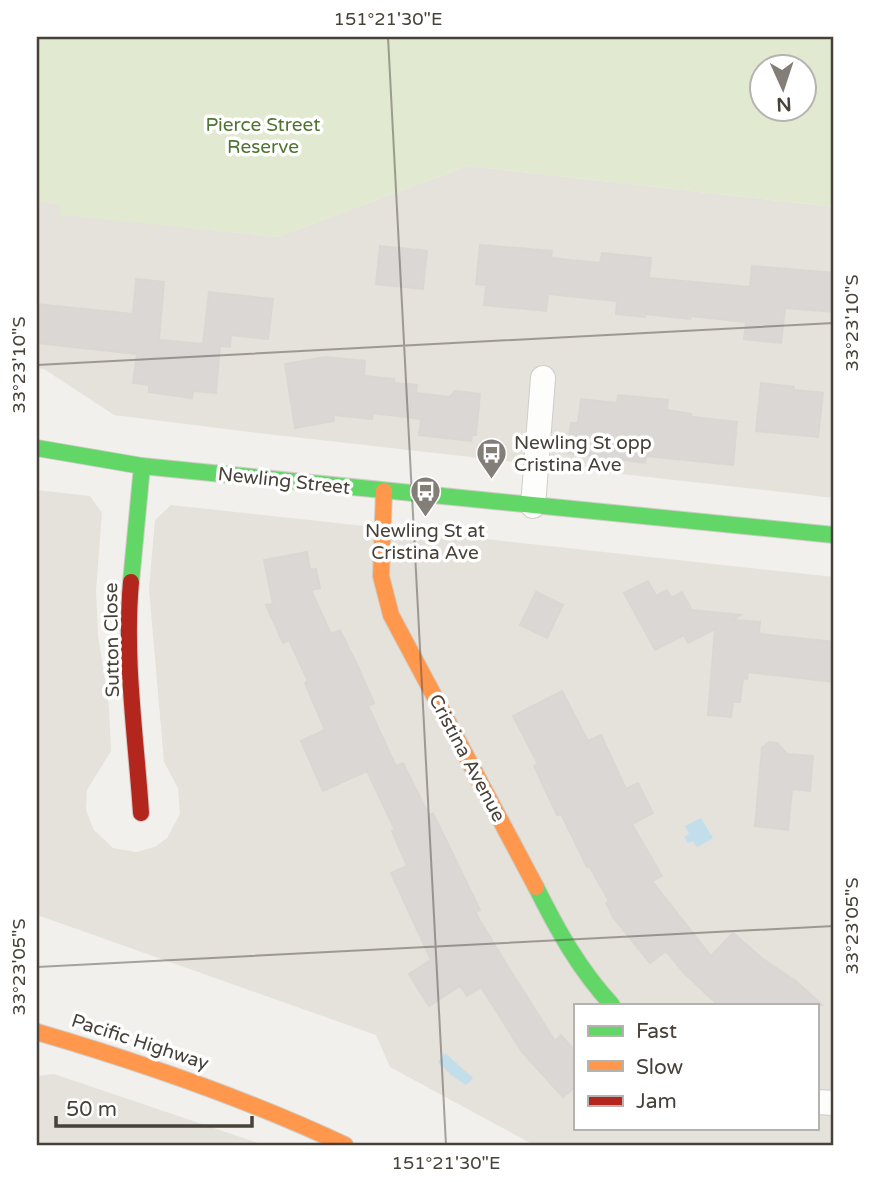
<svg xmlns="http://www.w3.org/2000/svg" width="871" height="1182" viewBox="0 0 871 1182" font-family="'Varela Round',sans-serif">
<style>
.residential{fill:#e5e1db;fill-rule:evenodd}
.green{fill:#e1e9d0;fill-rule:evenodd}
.water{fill:#c2deeb}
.building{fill:#dad7d4;stroke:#dad7d3;stroke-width:2}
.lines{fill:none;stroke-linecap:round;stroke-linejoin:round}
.street-casing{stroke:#d0cdca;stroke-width:26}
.fast-casing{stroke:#d0ccc5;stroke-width:18}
.slow-casing{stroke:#d0ccc5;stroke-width:18}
.jam-casing{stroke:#d0ccc5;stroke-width:18}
.street{stroke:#fdfdfc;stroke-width:24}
.fast{stroke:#63d668;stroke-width:16}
.slow{stroke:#ff974d;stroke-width:16}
.jam{stroke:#b3261e;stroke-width:16}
.ticks{fill:none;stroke:#474139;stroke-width:2;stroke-opacity:0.45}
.labels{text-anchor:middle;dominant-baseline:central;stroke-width:7;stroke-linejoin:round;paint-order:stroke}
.park-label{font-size:19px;fill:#507432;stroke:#fff}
.poi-label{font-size:19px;fill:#474139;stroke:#fff;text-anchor:start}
.street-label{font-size:19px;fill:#474139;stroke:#fff}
.neatline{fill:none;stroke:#474139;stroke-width:2.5}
.ticks-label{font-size:18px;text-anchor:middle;fill:#474139}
</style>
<rect width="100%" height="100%" fill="#f2f0ed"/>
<g class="residential">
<polygon points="468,166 834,207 834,498 267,434 114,415 44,369 37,368 37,201 61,204 60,214 277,237"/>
<path d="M37 490 90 496 102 513 96 590 98 635 109 707 111 751 87 790 86 810 94 830 113 848 136 852 155 847 167 838 180 814 178 788 164 762 149 589 155 520 171 505 834 577V1145H534L390 1067 376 1035 37 915ZM575 1005H817V1128H575Z"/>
<polygon points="54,1074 264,1145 37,1145 37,1076"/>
</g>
<path class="green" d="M37 37H834V207L468 166 277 237 60 215V204L37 201ZM762 66H804V108H762Z"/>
<g class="water">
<polygon points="701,818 713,838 697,847 693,841 688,843 684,837 689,834 685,826"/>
<polygon points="445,1053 473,1078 466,1085 451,1075 438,1062"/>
</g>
<g class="building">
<polygon points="480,245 552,251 551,258 600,263 602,253 651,258 649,278 750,287 752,266 834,273 834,312 785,308 781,343 744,339 746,322 691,316 690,319 645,314 645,317 616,314 617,301 548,294 546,311 484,305 486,285 476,284"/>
<polygon points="380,246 427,251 423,289 376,284"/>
<polygon points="136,279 164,282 159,340 203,344 209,292 273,299 268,339 231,335 230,347 220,346 216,393 193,391 192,398 149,392 149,385 133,383 137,354 37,343 37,304 133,314"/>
<polygon points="325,357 365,361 364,376 394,379 394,383 417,385 416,393 450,397 455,391 480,394 476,435 472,435 471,441 419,435 421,419 373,413 372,419 333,415 334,421 295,428 285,364"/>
<polygon points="761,383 794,387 794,390 823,393 818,437 756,431"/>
<polygon points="618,395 668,400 667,410 691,414 692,417 737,422 733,465 646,456 645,463 567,453 571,423 578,423 581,399 617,403"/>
<polygon points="307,552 310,570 316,569 320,588 311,590 331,634 340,630 359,669 374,703 368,706 396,766 403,763 429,815 433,813 480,910 475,912 502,957 555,1041 561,1035 575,1051 575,1087 563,1097 522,1052 481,987 467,996 460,986 429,1006 409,974 431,960 391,873 407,866 392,831 395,830 367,771 323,791 301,741 325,730 305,683 308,681 289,640 283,643 266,605 273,604 264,560"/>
<polygon points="648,581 656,596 667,590 671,598 682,592 692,610 741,615 733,620 760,622 759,634 834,642 834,682 748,672 747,679 743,678 740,702 733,702 731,717 708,715 715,629 688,643 684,635 655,650 624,593"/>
<polygon points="536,592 563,605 547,638 520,625"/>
<polygon points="562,691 588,741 601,735 626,789 638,783 653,813 632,824 662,876 652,881 711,956 733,933 763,959 797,982 822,1005 718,1005 684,973 666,951 650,963 613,917 606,903 609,901 589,866 587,867 561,814 557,815 534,766 538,764 513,716"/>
<polygon points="769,742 777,743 787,754 813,756 810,791 792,789 788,830 755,826 762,748"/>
</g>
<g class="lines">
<defs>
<g id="street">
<polyline points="533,506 543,378"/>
<polyline points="817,1102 834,1103"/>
</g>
<g id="fast">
<polyline points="37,448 142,466 834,535"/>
<polyline points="131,582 142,466"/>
<path d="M536 887C558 931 579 969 612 1005"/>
</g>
<g id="slow">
<polyline points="384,491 381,576 391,615 536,887"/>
<path d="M37 1032C143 1063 245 1098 345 1145"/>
</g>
<path id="jam" d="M131 582C124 659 136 737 141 813"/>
</defs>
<use href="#street" class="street-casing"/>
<use href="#fast" class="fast-casing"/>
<use href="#slow" class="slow-casing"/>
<use href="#jam" class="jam-casing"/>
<use href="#street" class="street"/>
<use href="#fast" class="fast"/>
<use href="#slow" class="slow"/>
<use href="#jam" class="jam"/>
</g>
<path class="ticks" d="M388 37 446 1145M37 365 834 323M37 967 834 926"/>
<defs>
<symbol id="bus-pin" viewBox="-11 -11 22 30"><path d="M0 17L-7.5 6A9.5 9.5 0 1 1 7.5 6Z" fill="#837e78" stroke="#fff"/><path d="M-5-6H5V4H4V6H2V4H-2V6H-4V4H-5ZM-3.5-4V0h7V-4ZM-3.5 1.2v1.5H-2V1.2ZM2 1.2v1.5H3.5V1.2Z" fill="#fff"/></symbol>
</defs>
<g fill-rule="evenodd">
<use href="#bus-pin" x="474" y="436" width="35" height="47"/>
<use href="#bus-pin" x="408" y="474" width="35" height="47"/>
</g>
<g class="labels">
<g class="park-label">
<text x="263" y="125">Pierce Street<tspan x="263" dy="22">Reserve</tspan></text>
</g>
<g class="poi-label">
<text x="514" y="443">Newling St opp<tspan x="514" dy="22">Cristina Ave</tspan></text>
<text x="425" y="531" text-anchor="middle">Newling St at<tspan x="425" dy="22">Cristina Ave</tspan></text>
</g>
<g class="street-label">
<text transform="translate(284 481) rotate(6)">Newling Street</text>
<text transform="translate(112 640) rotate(-91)">Sutton Close</text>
<text transform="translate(467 758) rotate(62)">Cristina Avenue</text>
<text transform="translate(140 1042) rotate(18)">Pacific Highway</text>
</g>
</g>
<rect width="871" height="1182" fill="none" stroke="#ffffff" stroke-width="77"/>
<rect x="574" y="1004" width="245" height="126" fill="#ffffff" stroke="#b5b3b0" stroke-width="2"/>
<rect x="588" y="1026" width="35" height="10" fill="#63d668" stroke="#b5b3b0" stroke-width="2"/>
<text x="636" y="1038" font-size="21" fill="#474139">Fast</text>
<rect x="588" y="1061" width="35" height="10" fill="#ff974d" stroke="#b5b3b0" stroke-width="2"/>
<text x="636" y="1074" font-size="21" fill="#474139">Slow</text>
<rect x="588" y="1096" width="35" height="10" fill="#b3261e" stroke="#b5b3b0" stroke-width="2"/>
<text x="636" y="1108" font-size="21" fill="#474139">Jam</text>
<g transform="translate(783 88) rotate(177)"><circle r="33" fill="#ffffff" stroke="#b5b3b0" stroke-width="2"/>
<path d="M0-5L12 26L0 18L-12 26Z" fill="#837e78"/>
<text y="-10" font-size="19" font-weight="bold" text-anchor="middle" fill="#474139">N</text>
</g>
<path d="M56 1116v10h196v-10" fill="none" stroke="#474139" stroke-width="3.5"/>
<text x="66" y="1116" font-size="21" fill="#474139" stroke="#ffffff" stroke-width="5" paint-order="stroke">50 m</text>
<rect x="38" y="38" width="794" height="1106" class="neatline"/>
<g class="ticks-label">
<text x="388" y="25">151°21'30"E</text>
<text transform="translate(852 323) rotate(-90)" y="6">33°23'10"S</text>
<text transform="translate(19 365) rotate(-90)" y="6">33°23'10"S</text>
<text transform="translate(852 926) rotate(-90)" y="6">33°23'05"S</text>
<text transform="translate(19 967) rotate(-90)" y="6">33°23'05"S</text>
<text x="446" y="1169">151°21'30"E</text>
</g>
</svg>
